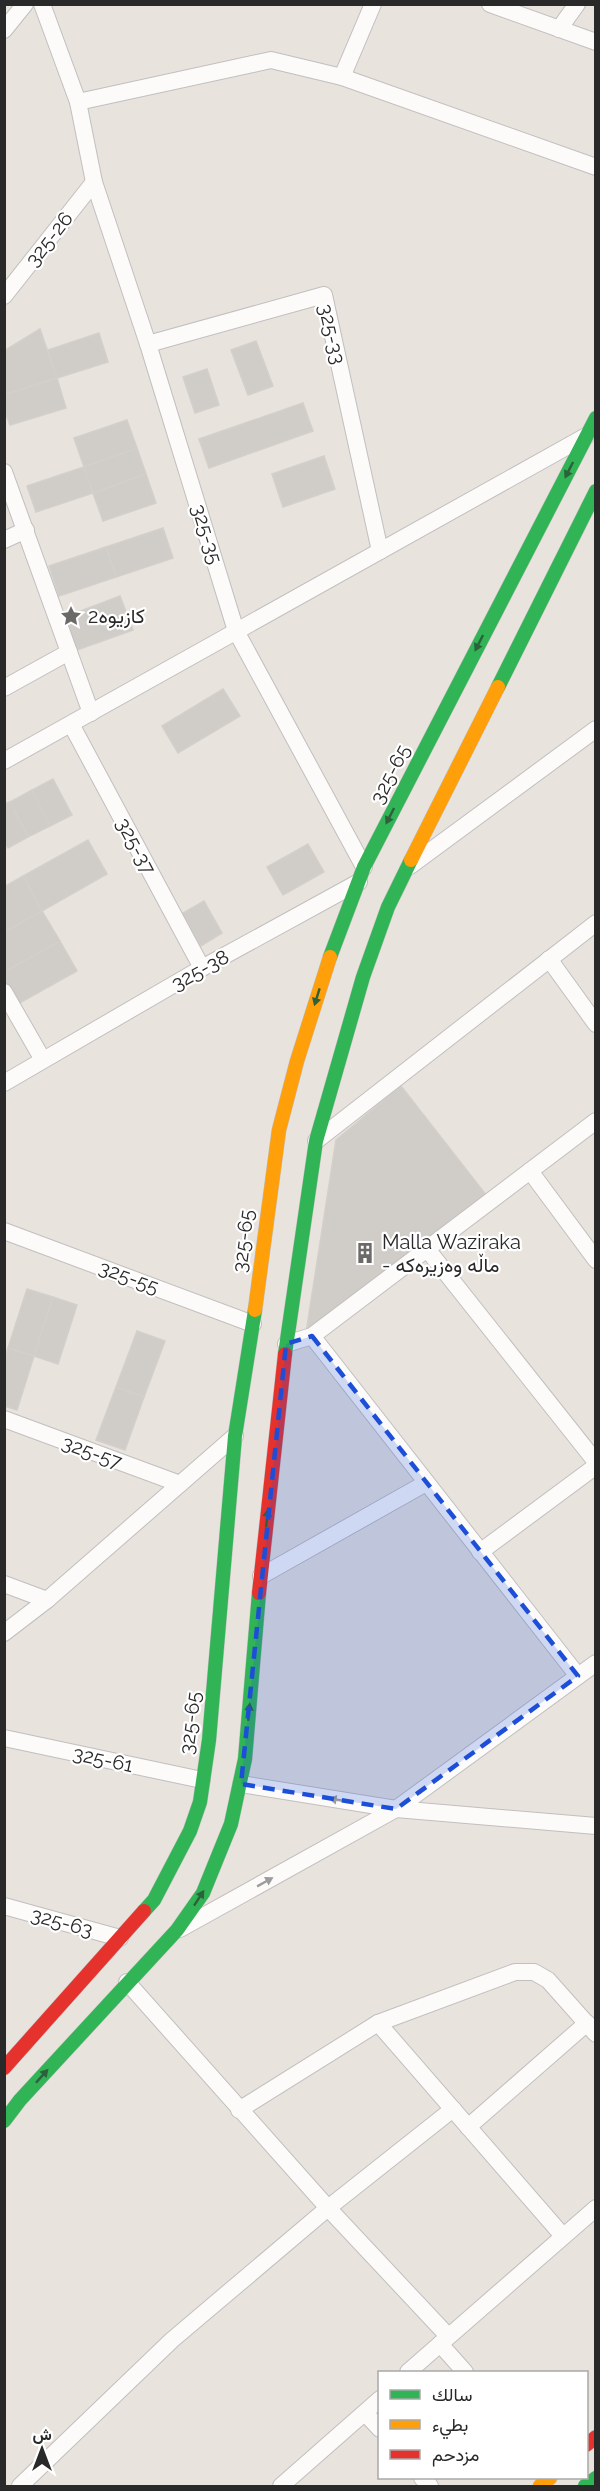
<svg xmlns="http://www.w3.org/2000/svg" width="600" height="2491" viewBox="0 0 600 2491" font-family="Raleway,Vazirmatn,sans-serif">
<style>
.building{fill:#d0cdc9;stroke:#d3cfca;stroke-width:1.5}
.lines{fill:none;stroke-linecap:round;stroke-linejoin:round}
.street-casing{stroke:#c1bfbf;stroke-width:18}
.fast-casing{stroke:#c1bfbf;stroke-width:15}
.slow-casing{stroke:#c1bfbf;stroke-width:15}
.jam-casing{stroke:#c1bfbf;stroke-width:15}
.street{stroke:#fcfbfa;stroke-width:16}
.fast{stroke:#30b455;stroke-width:14}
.slow{stroke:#ff9f0a;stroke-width:14}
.jam{stroke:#e5322d;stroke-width:14}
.oneway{fill:#2c613b}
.oneway2{fill:#9d9c9c}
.marked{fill:#1d4ed8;fill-opacity:0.2;stroke:#1d4ed8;stroke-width:4.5;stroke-dasharray:12 8;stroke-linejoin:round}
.labels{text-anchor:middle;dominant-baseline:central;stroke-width:4.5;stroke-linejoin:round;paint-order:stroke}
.street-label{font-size:20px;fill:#292929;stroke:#fff}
.poi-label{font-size:20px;fill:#292929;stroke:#fff;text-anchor:start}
</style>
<rect width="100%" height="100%" fill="#e8e3dd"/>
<g class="building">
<polygon points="40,329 57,378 4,395 4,351"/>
<polygon points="99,333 108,362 57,378 48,350"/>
<polygon points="256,341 273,386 248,395 231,350"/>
<polygon points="207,369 219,405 195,413 183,377"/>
<polygon points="57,378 66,408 10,425 4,409 4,395"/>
<polygon points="303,403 313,431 209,468 199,439"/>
<polygon points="127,420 137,448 84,467 74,438"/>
<polygon points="137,448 146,474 93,493 84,467"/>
<polygon points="324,456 335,489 283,507 272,474"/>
<polygon points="84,467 93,493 36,512 27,486"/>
<polygon points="146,474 156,503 103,521 93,493"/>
<polygon points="163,528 173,558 116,577 106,547"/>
<polygon points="106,547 116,577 59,596 49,566"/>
<polygon points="120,596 133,630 77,650 65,617"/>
<polygon points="223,689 240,716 178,753 162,726"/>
<polygon points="53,779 72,815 50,826 32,790"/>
<polygon points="32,790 50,826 28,837 10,802"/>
<polygon points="10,802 28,837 8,848 4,841 4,804"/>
<polygon points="88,840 107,874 42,911 23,876"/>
<polygon points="308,844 324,872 283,895 267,867"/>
<polygon points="23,876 42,911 4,932 4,887"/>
<polygon points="204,901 222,933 201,946 183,913"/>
<polygon points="42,911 60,941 4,972 4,932"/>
<polygon points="60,941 77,971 16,1005 4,985 4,972"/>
<polygon points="401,1086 487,1196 306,1333 336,1140"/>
<polygon points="27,1289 53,1297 34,1356 8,1348"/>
<polygon points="53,1297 77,1305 58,1364 34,1356"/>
<polygon points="137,1331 165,1341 144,1397 116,1387"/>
<polygon points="8,1348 34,1356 17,1410 4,1406 4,1360"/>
<polygon points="116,1387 144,1397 125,1450 96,1440"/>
</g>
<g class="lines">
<defs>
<g id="street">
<polyline points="42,4 78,102 94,182 148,344 236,631 364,867"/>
<polyline points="490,4 596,42"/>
<polyline points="559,29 577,4"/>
<polyline points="4,30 25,4"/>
<polyline points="342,77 373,4"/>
<polyline points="78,102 271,60 342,77 596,167"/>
<polyline points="4,296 94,182"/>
<polyline points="148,344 324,295 380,551"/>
<polyline points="4,472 91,713"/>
<polyline points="4,540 26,530"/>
<polyline points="4,688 69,652"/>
<polyline points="71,724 202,968"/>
<polyline points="4,761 586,436"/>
<polyline points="410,866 596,729"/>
<polyline points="549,959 596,1024"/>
<polyline points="4,992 43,1060"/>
<polyline points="4,1083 202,968 359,882"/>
<polyline points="316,1141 596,923"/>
<polyline points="530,1171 596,1260"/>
<polyline points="4,1231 253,1324"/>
<polyline points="427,1249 596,1462"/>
<polyline points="312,1336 578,1676"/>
<polyline points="286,1344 312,1336 596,1121"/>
<polyline points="4,1419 180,1484"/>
<polyline points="480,1552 596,1466"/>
<polyline points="261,1576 426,1483"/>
<polyline points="4,1584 47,1600"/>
<polyline points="4,1633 47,1600 235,1436"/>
<polyline points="4,1738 202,1780"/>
<polyline points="241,1784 396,1809 596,1826"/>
<polyline points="4,1906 120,1938"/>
<polyline points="180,1929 396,1809 596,1663"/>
<polyline points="127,1982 328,2208 448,2336"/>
<polyline points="378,2023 563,2236"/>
<polyline points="239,2110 378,2023 515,1972 534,1972 548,1980 596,2034"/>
<polyline points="468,2127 587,2023"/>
<polyline points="440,2344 465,2372"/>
<polyline points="408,2372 596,2208"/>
<polyline points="365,2413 380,2429"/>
<polyline points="422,2478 430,2486"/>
<polyline points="20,2486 172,2340 328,2208 453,2109"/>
<polyline points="281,2486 380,2399"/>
</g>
<g id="fast">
<polyline points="498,687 596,491"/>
<polyline points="330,957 364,867 596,418"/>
<polyline points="285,1354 316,1141 363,977 388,907 411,860"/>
<polyline points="144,1911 154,1900 190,1831 200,1802 209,1740 235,1436 255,1310"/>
<polyline points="4,2121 20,2100 177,1930 203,1893 231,1824 245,1759 259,1593"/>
<polyline points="585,2486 596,2478"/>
</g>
<g id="slow">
<polyline points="411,860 498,687"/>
<polyline points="255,1310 279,1130 297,1061 330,957"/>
<polyline points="540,2486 550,2478"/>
</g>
<g id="jam">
<polyline points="259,1593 285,1354"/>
<polyline points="4,2068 144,1911"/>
<polyline points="586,2445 596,2437"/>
</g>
</defs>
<use href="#street" class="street-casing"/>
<use href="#fast" class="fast-casing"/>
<use href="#slow" class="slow-casing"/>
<use href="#jam" class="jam-casing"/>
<use href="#street" class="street"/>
<use href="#fast" class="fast"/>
<use href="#slow" class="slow"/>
<use href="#jam" class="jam"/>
</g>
<defs><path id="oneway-solid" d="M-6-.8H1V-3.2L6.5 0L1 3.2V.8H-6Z" transform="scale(1.5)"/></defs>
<g class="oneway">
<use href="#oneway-solid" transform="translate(569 470) rotate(117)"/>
<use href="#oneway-solid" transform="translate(479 643) rotate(117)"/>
<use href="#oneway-solid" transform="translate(390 816) rotate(117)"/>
<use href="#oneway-solid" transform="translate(317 997) rotate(107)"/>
<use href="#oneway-solid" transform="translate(267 1518) rotate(-84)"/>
<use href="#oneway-solid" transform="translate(249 1712) rotate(-85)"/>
<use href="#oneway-solid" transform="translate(199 1898) rotate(-57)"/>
<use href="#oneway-solid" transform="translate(42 2076) rotate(-48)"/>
</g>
<g class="oneway2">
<use href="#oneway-solid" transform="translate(338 1800) rotate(-171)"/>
<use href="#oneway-solid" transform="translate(265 1882) rotate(-29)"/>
</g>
<path class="marked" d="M312 1336 578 1676 396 1809 241 1784 286 1344Z"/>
<defs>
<symbol id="sight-bare" viewBox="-9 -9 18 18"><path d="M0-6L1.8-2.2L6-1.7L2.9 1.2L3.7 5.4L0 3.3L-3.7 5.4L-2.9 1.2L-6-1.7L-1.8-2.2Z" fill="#6c6a68" stroke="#fff" stroke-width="2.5" paint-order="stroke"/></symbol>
<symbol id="building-bare" viewBox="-9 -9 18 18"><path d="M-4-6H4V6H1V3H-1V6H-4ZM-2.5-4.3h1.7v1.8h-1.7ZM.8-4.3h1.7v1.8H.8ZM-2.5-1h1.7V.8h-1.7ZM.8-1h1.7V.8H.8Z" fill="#6c6a68" stroke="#fff" stroke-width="2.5" paint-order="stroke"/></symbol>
</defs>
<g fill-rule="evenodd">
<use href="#sight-bare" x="56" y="601" width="30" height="30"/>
<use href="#building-bare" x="350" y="1238" width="30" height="30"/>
</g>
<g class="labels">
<g class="street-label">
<text transform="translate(49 239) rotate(-52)">325-26</text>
<text transform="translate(332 334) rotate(77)">325-33</text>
<text transform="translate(207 534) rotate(73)">325-35</text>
<text transform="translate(390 774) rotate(-63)">325-65</text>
<text transform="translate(136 846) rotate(62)">325-37</text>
<text transform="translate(200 970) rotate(-29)">325-38</text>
<text transform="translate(243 1241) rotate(-83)">325-65</text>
<text transform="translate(129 1277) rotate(20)">325-55</text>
<text transform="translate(92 1452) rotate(20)">325-57</text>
<text transform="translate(190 1723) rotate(-83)">325-65</text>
<text transform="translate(103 1759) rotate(12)">325-61</text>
<text transform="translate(62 1922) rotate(15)">325-63</text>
</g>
<g class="poi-label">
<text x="88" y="616">كازيوه2</text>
<text x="382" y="1242">Malla Waziraka<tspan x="382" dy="23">- ماڵە وەزیرەکە</tspan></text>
</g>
</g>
<rect width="600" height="2491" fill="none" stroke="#292929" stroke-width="12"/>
<rect x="378" y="2371" width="210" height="108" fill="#ffffff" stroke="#a9a9a9" stroke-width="1.5"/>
<rect x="390" y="2390" width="30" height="9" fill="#30b455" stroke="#a9a9a9" stroke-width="1.5"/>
<text x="432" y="2401" font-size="18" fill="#292929">سالك</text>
<rect x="390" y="2420" width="30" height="9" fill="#ff9f0a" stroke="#a9a9a9" stroke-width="1.5"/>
<text x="432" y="2431" font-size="18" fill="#292929">بطيء</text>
<rect x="390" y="2450" width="30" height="9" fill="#e5322d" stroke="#a9a9a9" stroke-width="1.5"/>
<text x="432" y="2461" font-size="18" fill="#292929">مزدحم</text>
<g transform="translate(42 2449)" stroke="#ffffff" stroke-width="4.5" paint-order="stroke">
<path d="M0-4.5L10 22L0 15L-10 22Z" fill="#292929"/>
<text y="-9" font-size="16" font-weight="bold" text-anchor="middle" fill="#292929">ش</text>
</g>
</svg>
